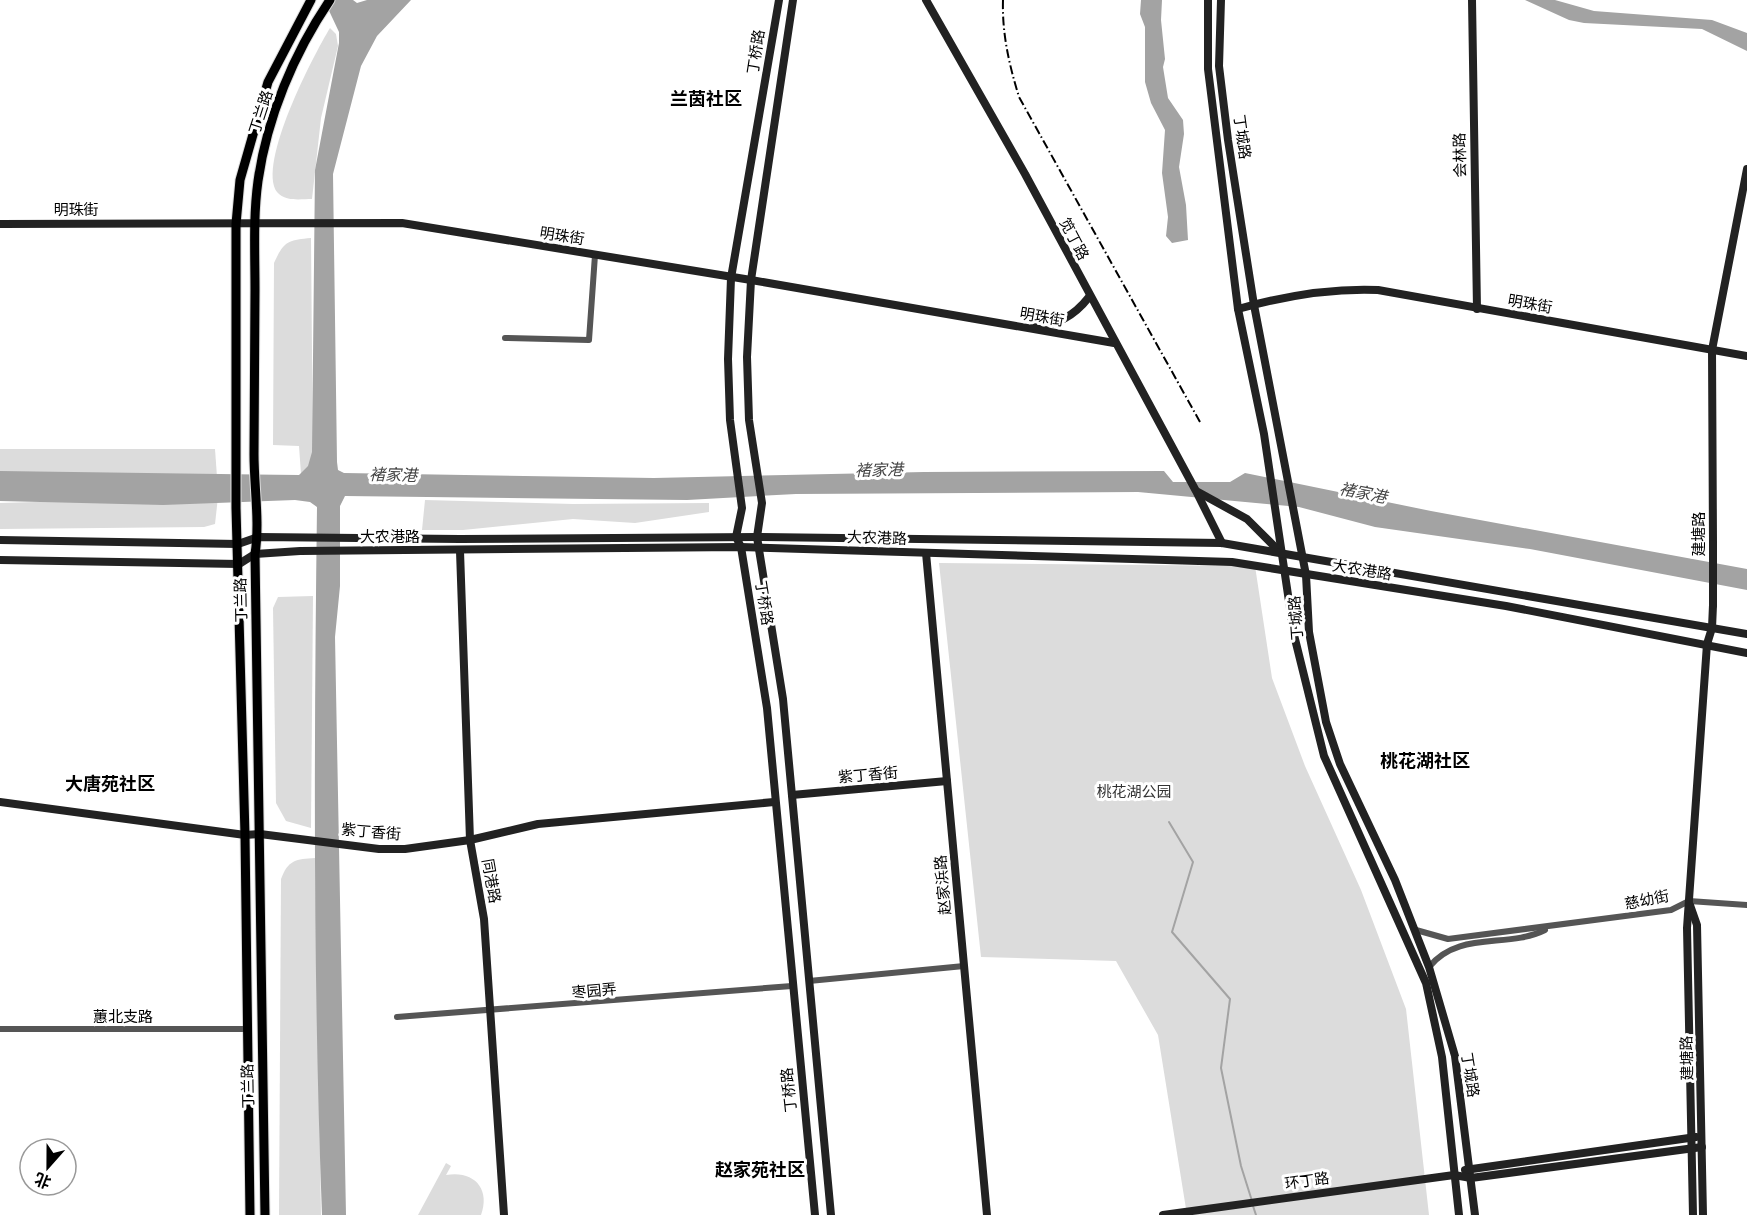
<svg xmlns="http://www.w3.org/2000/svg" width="1747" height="1215" viewBox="0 0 1747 1215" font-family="'Fira Sans','Noto Sans SC',sans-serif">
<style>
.green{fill:#dcdcdc}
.water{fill:#a3a3a3}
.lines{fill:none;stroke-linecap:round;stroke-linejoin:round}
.stream{stroke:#a3a3a3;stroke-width:2}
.primary-casing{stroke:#dbdbdb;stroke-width:11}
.street{stroke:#555;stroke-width:6}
.secondary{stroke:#222;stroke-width:8}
.primary{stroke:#000;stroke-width:9}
.rail{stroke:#000;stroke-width:2;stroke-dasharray:9 3 1.5 3;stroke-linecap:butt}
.secondary-bridge{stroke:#222;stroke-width:8}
.labels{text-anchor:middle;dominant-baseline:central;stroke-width:6;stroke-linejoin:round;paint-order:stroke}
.street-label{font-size:15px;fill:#000;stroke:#fff}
.park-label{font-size:15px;fill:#333;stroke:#fff}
.water-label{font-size:16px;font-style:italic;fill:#444;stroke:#fff}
.quarter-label{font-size:18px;font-weight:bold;fill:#000;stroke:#fff}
</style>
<rect width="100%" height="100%" fill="#fff"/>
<g class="green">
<path d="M330 28 336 34 338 46 321 118 312 199C301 199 285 202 277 192 257 164 313 56 330 28Z"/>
<path d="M311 238 313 467 301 474 299 446 273 445 274 263C284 241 288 240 311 238Z"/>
<polygon points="0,449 215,449 217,477 0,479"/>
<polygon points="218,497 215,524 204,527 0,529 0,503"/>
<polygon points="425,500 573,504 709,503 709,512 635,523 573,519 463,530 422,530"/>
<polygon points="939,563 1255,566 1272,678 1305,766 1361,890 1406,1009 1429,1215 1187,1215 1158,1035 1116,961 981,957"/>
<polygon points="313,596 311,828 286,821 276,803 273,608 278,597"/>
<path d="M315 858 321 1215H279L281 879C288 860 296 859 315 858Z"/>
<path d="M446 1163 451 1166 446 1175C473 1170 491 1188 481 1215H418Z"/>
</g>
<g class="water">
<path d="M324 0H353L357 3 367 0H411L377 36 361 66 333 174 337 462 338 470 344 473 654 478 924 472 1164 471 1173 482H1230L1245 473 1431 511 1747 569V590L1530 549 1375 527 1299 507 1138 492 796 494 687 500 345 496 340 506V586L335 637 346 1215H322C313 979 314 743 317 507L310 502 295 500 163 505 0 501V471L299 475 308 466 312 452 315 170 339 43V32Z"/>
<polygon points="1141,0 1162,0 1161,20 1165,59 1163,67 1168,98 1183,120 1184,134 1179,167 1186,205 1188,240 1172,243 1166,236 1168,217 1162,173 1165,130 1151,103 1145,82 1145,27 1140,14"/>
<polygon points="1525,0 1555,0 1594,11 1712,20 1747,33 1747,51 1702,29 1584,23 1569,20"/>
</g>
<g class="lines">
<g class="stream">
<polyline points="1169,822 1193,862 1172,932 1230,999 1221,1068 1241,1166 1252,1201"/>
<polyline points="1253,1206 1256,1215"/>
</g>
<defs>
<g id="primary">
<polyline points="250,1215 245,835 236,508 236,224 240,180 268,82 311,0"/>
<path d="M265 1215 255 554C260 522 254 487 254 454 254 400 255 345 255 290 255 254 253 217 258 181 267 117 294 53 330 0"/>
</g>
</defs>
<use href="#primary" class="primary-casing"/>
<g class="street">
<polyline points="505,338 589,340 595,255"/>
<polyline points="1416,930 1448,939 1671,910 1689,901 1747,905"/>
<path d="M1429 967C1459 930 1507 949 1545 930"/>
<polyline points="809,981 964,966"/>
<polyline points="397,1017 792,986"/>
<polyline points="0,1029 246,1029"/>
</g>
<g class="secondary">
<polyline points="779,0 731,278 728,359 730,420 742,508 736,537 741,547 767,708 815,1215"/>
<polyline points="793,0 751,280 747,357 749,420 762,503 757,537 783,699 831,1215"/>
<polyline points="926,0 1025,174 1196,491 1222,543"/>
<polyline points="1208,0 1208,69 1238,309 1264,434 1294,635 1324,756 1426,983 1442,1057 1459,1215"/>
<polyline points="1221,0 1219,66 1228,140 1254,305 1306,575 1309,632 1326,722 1340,764 1395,880 1429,967 1455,1056 1475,1215"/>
<polyline points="1472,0 1477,309"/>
<polyline points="0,224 402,223 751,280 1114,343"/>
<path d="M1238 309C1284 296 1330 288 1378 290L1747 356"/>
<path d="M1034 326C1058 326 1075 315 1089 297"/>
<polyline points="1198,492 1247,519 1283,555"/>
<polyline points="0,540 238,544 258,537 460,539 757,537 1222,543 1747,634"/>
<polyline points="1713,544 1712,350 1747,169"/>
<polyline points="460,551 470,840 484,919 504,1215"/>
<polyline points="926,553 987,1215"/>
<polyline points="0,560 239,564 255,554 300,551 741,547 1232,562 1506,606 1747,653"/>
<polyline points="792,795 947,781"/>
<polyline points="0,802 245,835 260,834 379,849 405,849 470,840 538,824 774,802"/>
<polyline points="1690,905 1697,925 1703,1215"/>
<polyline points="1465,1170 1696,1137"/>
<polyline points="1163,1215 1454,1175 1471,1178 1702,1147"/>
<polyline points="1693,1215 1687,928 1707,644 1712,628 1713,605"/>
</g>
<use href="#primary" class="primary"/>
<path class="rail" d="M1003 0C1002 34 1009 64 1019 97L1200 422"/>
<polyline class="secondary-bridge" points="1713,544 1713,605"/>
</g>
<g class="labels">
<g class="street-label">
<text transform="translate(756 52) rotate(-81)">丁桥路</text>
<text transform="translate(261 112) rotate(-72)">丁兰路</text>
<text transform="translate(1242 137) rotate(82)">丁城路</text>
<text transform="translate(1460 155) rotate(-91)">会林路</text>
<text x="76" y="210">明珠街</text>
<text transform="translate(562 236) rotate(9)">明珠街</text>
<text transform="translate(1074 239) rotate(62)">笕丁路</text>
<text transform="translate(1530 304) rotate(10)">明珠街</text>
<text transform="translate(1042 317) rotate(10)">明珠街</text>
<text transform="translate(1699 534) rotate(-90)">建塘路</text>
<text x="390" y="537">大农港路</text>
<text transform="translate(877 538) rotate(2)">大农港路</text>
<text transform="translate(1362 570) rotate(9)">大农港路</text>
<text transform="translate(241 600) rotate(-91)">丁兰路</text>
<text transform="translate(764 603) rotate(81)">丁桥路</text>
<text transform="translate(1296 618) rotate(-94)">丁城路</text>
<text transform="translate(868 775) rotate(-5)">紫丁香街</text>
<text transform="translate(371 832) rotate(5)">紫丁香街</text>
<text transform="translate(491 881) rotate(80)">同港路</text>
<text transform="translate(943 885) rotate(-95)">赵家浜路</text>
<text transform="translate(1647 900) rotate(-11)">慈幼街</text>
<text transform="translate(594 991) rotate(-5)">枣园弄</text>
<text x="123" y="1017">蕙北支路</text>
<text transform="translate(1687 1058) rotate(-91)">建塘路</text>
<text transform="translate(1470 1075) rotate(81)">丁城路</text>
<text transform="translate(248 1086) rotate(-91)">丁兰路</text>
<text transform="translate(789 1090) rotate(-96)">丁桥路</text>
<text transform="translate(1307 1181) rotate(-8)">环丁路</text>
</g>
<g class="park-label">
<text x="1134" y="792">桃花湖公园</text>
</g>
<g class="water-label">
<text transform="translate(879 470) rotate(-1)">褚家港</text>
<text transform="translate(393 475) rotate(1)">褚家港</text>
<text transform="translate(1363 493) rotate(11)">褚家港</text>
</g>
<g class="quarter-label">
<text x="706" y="99">兰茵社区</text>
<text x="1425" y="761">桃花湖社区</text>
<text x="110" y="784">大唐苑社区</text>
<text x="760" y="1170">赵家苑社区</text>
</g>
</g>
<g transform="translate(48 1167) rotate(201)"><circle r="28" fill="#ffffff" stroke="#999999" stroke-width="1.5"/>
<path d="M0-4.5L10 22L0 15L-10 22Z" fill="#000000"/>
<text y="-9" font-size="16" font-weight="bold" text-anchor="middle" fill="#000000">北</text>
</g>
</svg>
